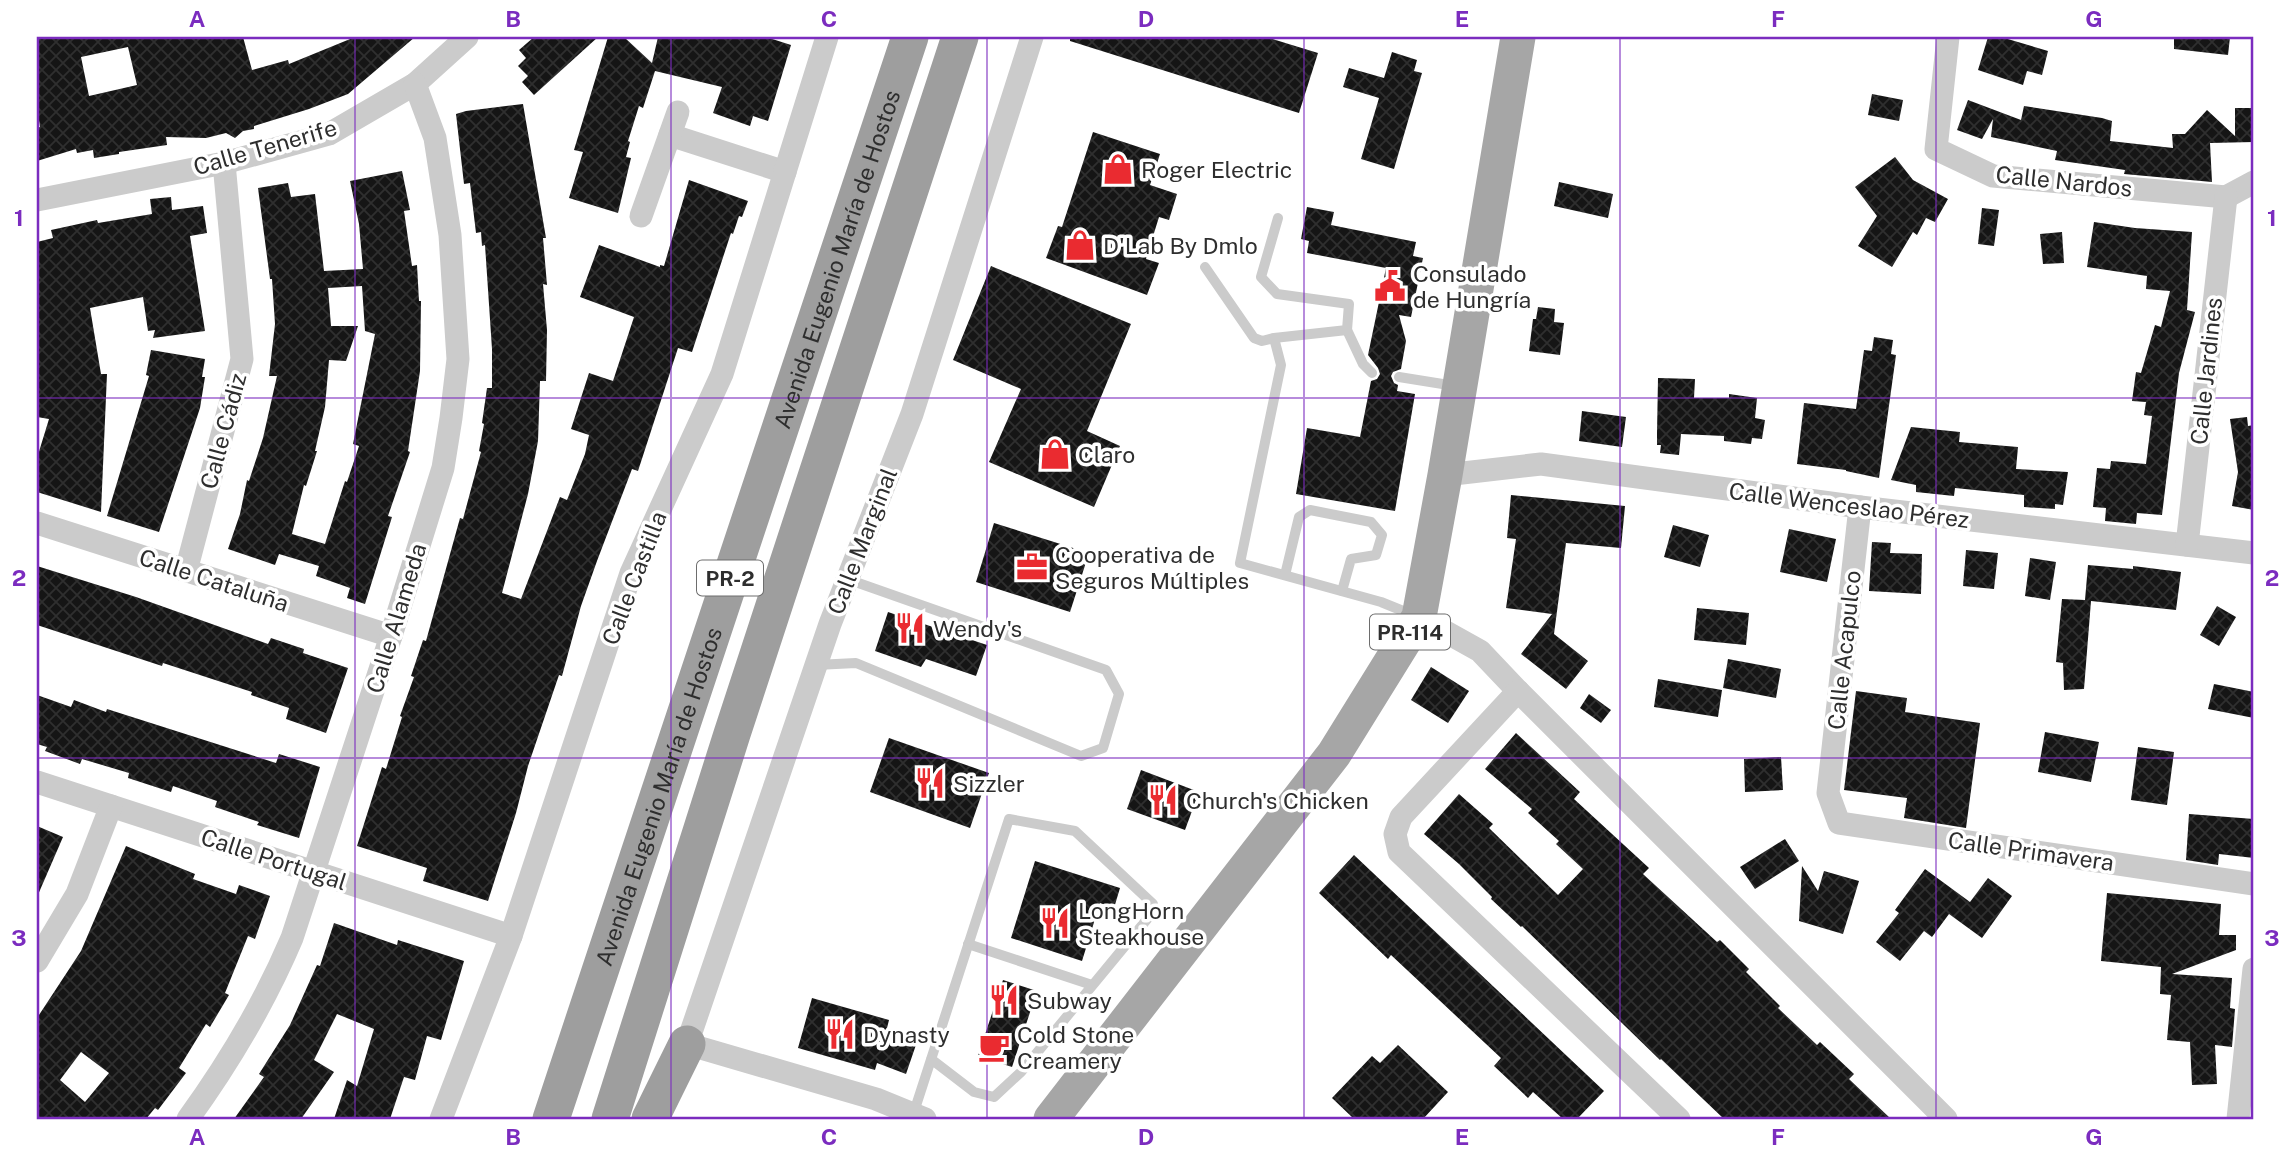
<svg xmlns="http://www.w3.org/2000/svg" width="2291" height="1156" viewBox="0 0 2291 1156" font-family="'Public Sans',sans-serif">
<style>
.building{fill:url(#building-cross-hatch);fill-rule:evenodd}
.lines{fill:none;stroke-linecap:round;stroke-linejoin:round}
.service{stroke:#cbcbcb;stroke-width:10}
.minor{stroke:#cbcbcb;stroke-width:23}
.primary{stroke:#a6a6a6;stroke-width:35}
.trunk{stroke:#9e9e9e;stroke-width:37}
.grid{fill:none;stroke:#7b2cbf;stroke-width:2;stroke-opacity:0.55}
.labels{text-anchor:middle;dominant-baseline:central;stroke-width:7;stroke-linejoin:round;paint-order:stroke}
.shield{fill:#fff;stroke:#6d6d6d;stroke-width:2}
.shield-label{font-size:21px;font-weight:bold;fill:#2e2e2e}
.street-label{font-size:23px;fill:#2e2e2e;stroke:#fff}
.poi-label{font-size:23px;fill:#2e2e2e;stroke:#fff;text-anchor:start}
.neatline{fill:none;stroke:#7b2cbf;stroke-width:2.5}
.grid-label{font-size:23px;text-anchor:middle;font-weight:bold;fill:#7b2cbf}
</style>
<defs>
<pattern id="building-cross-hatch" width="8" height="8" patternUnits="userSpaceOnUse" patternTransform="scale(1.75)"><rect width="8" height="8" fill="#151515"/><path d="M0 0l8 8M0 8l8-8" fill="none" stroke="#2f2f2f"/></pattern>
</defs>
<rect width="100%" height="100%" fill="#fff"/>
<g class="building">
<path d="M37 37H243L252 70 288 60 289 64 355 37H415L348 94 309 109 254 126V129L243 131 235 138 226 133 206 138 166 137 167 145 119 152V154L94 158 93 150 77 153 76 149 37 161V128L40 127 37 107ZM128 47 137 85 89 96 81 57Z"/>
<polygon points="534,37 598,37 534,95 522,82 528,76 518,66 526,58 519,50"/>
<polygon points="608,37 624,37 652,63 658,37 766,37 791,45 768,121 753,116 750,126 713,113 722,87 655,71 643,108 639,106 628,141 630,142 626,157 631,158 618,213 569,198 583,152 574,150"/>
<polygon points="1070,37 1266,37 1318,53 1299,113 1070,41"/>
<polygon points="1988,37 2001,37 2048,51 2042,75 2027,71 2023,85 1978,70"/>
<polygon points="2174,37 2230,37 2228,55 2174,49"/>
<polygon points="1392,52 1417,60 1414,71 1422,73 1394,169 1361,159 1379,98 1343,87 1349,68 1384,78"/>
<polygon points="1872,94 1903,100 1899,121 1868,115"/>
<polygon points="1968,100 2021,120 2024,106 2102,118 2112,121 2110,141 2173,148 2172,134 2185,134 2207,110 2235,136 2235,108 2254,108 2254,142 2210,143 2212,182 2124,174 2125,170 2055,160 2057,151 1991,137 1993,119 1982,139 1957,130"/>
<polygon points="523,104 546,238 543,238 547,285 543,284 547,330 546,381 540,381 538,441 528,494 502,593 521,599 560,497 567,500 585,454 589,435 571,429 589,373 613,381 634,317 580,297 599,245 660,267 660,265 664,266 689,180 748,201 742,217 739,216 733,234 731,233 692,352 678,348 638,471 632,469 597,561 581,606 562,676 559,675 528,766 516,813 488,901 423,881 427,868 357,846 382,767 386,769 402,717 400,716 414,677 411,676 423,640 426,641 460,518 463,519 481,452 479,451 484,424 482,423 487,388 492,388 492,349 485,245 482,246 481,232 476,233 470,183 464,184 456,114 466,111"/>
<polygon points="1093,132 1160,154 1150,185 1177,194 1169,220 1159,217 1146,259 1159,263 1147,295 1046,258 1058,226 1062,227"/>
<polygon points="1895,157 1913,180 1948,199 1935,222 1926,218 1917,235 1913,232 1892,267 1858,246 1877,216 1855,187"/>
<path d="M402 171 410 210 404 211 412 266 417 265 419 301H421L420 371 408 451 410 452 388 516 392 517 365 604 347 598 350 588 316 576 319 566 279 554 275 565 228 549 240 514 247 480 249 481 263 438 277 376H269L275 324 272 279H270L258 188 288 183 291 197 315 194 324 271 363 269 359 224 350 181ZM362 286 365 331 375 334 353 444 359 446 347 482 345 481 325 544 292 534 304 485 306 486 317 451H315L325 407 329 360 346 361 358 326H331L328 288Z"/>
<polygon points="1559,182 1613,194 1608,218 1554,206"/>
<polygon points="171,197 172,210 203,206 207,233 190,236 205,331 153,338 155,330 148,331 143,297 90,308 101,374 107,374 101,512 37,492 37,458 49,419 37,417 37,242 53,238 51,230 97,220 98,223 152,214 150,199"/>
<polygon points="1307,207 1334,212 1331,225 1416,242 1413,256 1423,258 1411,317 1399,315 1406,341 1401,369 1393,372 1391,376 1394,383 1398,385 1397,391 1415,394 1395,511 1296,494 1307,428 1360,437 1371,381 1377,379 1380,374 1378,368 1368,355 1386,268 1307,253 1309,241 1301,239"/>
<polygon points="1982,208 1999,210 1994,246 1978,244"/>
<polygon points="2094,222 2135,228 2192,232 2187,310 2195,312 2179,373 2162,515 2137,513 2136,524 2105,521 2106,508 2093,507 2097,468 2110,469 2111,461 2146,464 2152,416 2144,415 2146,402 2132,401 2136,372 2141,373 2155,325 2161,327 2170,291 2146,289 2147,276 2087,267"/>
<polygon points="2062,232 2064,263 2043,264 2040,234"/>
<polygon points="991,266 1131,324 1087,431 1120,446 1094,507 989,462 1021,389 953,360"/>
<polygon points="1538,307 1555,309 1554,322 1564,323 1560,355 1529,351 1533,319 1536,319"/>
<polygon points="1874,337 1893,340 1891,354 1896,355 1879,478 1846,471 1846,470 1797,464 1804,403 1856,409 1864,350 1872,351"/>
<polygon points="151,350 205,359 202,377 205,377 200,408 159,532 107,516 149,376 146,375"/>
<polygon points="1658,378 1695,379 1694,398 1729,398 1729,394 1757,398 1755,418 1765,420 1762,439 1752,438 1751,444 1724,441 1724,436 1681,434 1679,455 1660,453 1661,445 1657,445 1657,433"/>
<polygon points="1582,411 1626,417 1622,447 1579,441"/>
<polygon points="2247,417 2248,426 2254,425 2254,510 2232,506 2238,472 2230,419"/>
<polygon points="1911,427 1960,432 1959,442 2018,447 2016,469 2068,472 2063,505 2055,504 2055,509 2024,507 2024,495 1955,488 1954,496 1916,492 1916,485 1891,480"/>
<polygon points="1511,495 1625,506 1621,548 1566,543 1554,634 1588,661 1566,689 1521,654 1552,614 1506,608 1516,539 1507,538"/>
<polygon points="994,523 1089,553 1070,612 976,582"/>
<polygon points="1673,525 1709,535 1700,567 1664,557"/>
<polygon points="1789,529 1836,539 1827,582 1780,572"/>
<polygon points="1872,542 1891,543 1890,553 1922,554 1921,594 1869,591"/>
<polygon points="1966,550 1998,553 1994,589 1963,586"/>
<polygon points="2030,558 2056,562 2050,600 2025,596"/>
<polygon points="2088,565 2133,569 2133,566 2181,572 2176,610 2091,601 2084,689 2064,690 2063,663 2056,662 2062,599 2085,600"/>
<polygon points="37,566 136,597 268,644 271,638 304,649 303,653 348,668 326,733 286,719 289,708 251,695 252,692 163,663 162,666 37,625"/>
<polygon points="2217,606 2236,617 2219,646 2200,635"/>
<polygon points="1697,608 1749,613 1746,645 1694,640"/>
<polygon points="888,612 987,645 976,676 926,659 921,667 875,651"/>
<polygon points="1728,659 1781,669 1776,698 1723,688"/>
<polygon points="1431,667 1469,691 1448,723 1411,700"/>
<polygon points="1658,679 1722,690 1718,717 1654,707"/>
<polygon points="2214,684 2254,692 2254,718 2208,709"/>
<polygon points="1856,691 1907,698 1905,712 1980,723 1966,828 1904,818 1907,798 1844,790"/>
<polygon points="1589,694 1611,710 1601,723 1580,708"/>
<polygon points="37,695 71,707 74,700 106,712 107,709 276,763 279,754 320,767 299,838 257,825 259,822 215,807 217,801 173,786 171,792 128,778 129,773 82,759 80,764 45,751 47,747 37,744"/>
<polygon points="2045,732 2099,742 2091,782 2038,772"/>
<polygon points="1516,733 1580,792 1574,799 1649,868 1643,874 1717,942 1720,940 1749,969 1746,972 1780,1006 1778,1008 1817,1045 1820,1042 1854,1074 1849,1079 1891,1119 1724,1119 1661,1059 1660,1060 1522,926 1521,927 1491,899 1492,897 1459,864 1424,834 1459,794 1493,824 1489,828 1558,895 1583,869 1556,844 1559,841 1528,813 1532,809 1485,769"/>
<polygon points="889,738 989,773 970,828 870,792"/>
<polygon points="2138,747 2174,752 2167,805 2131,800"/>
<polygon points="1781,757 1783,790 1745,792 1744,759"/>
<polygon points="1141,770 1199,792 1185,830 1127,809"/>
<polygon points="2189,814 2254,819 2254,858 2219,854 2218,865 2186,860"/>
<polygon points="37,826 63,837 37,897"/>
<polygon points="1785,839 1799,861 1755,889 1740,867"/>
<path d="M126 846 195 874 193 879 236 894 239 885 270 896 255 939 248 936 225 993 229 995 210 1027 206 1024 179 1068 186 1073 158 1110 155 1108 146 1119H37V1018L81 951ZM81 1052 109 1073 85 1102 60 1080Z"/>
<polygon points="1354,855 1604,1091 1577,1119 1563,1119 1533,1092 1528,1098 1494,1066 1501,1058 1391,955 1388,959 1319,893"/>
<polygon points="1035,861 1120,888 1114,908 1100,903 1082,961 1011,938"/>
<polygon points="1802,866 1818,891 1824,871 1859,881 1843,934 1799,921"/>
<polygon points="1925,869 1970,902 1988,878 2012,896 1982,938 1949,914 1932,937 1924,931 1900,961 1876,942 1899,913 1895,910"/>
<polygon points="2107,893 2221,904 2219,935 2236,935 2236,950 2172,974 2232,978 2230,1008 2235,1009 2232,1047 2215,1045 2217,1084 2192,1085 2190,1042 2167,1040 2171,995 2160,994 2161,967 2101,961"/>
<polygon points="334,923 397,945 398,940 464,961 441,1040 427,1036 415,1080 404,1077 390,1119 334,1119 347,1080 357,1086 374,1029 337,1014 314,1060 334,1072 301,1119 234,1119 264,1077 259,1074 290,1025 317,965 320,966"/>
<polygon points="1003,980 1037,991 1012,1067 978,1056"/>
<polygon points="812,998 889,1020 887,1028 918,1039 906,1074 877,1063 875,1070 798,1048"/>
<polygon points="1398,1045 1448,1092 1423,1119 1354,1119 1332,1098 1372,1056 1380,1063"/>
</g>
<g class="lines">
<g class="service">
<polyline points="1205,267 1254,338 1262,341 1274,338 1281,365 1240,563 1381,602 1413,615"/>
<polyline points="1347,330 1363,364 1372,373"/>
<polyline points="1274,338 1347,330 1349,304 1277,294 1261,277 1278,218"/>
<polyline points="1399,377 1455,386"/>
<polyline points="1285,575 1299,517 1310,510 1371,522 1382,535 1376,555 1351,559 1342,591"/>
<polyline points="816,665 856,663 1081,756 1103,748 1119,694 1106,670 847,579"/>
<polyline points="968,944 1092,985"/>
<polyline points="913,1115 1009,819 1075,831 1153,904 1153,912 1021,1072 994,1097 974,1092 931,1059"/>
</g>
<g class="minor">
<polyline points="1948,37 1936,149 1993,176 2226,197"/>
<polyline points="670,135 785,172"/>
<polyline points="2226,197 2254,182"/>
<polyline points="37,200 224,163 329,134 415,84 467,37"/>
<polyline points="641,216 678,112"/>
<polyline points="1445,475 1541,464 1860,507 2254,553"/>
<polyline points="1860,507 1828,793 1839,823 2254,884"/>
<polyline points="37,523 391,636"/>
<polyline points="2187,545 2226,197"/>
<polyline points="186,571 242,359 224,163"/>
<polyline points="1419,617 1480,651 1518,691"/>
<polyline points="37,782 511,936"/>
<polyline points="37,961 77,894 111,806"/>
<path d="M188 1119C230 1061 264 1004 292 938L391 636 443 468 451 418 458 359 450 235 435 138 415 84"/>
<polyline points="441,1119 511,936 631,573 722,374 827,37"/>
<polyline points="925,1119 876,1099 687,1044 830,624 912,414 1032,37"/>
<polyline points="1679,1119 1399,852 1395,834 1401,817 1518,691 1946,1119"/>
<polyline points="2238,1119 2254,969"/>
</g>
<polyline class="primary" points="1051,1119 1334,754 1419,617 1445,475 1518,37"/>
<g class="trunk">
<path id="s1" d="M551 1119 910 37"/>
<polyline points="610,1119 732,734 960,37"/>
<polyline points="650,1119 687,1044"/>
</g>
</g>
<path class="grid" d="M355 37V1119M671 37V1119M987 37V1119M1304 37V1119M1620 37V1119M1936 37V1119M37 398H2254M37 758H2254"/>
<defs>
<symbol id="shop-bare" viewBox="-9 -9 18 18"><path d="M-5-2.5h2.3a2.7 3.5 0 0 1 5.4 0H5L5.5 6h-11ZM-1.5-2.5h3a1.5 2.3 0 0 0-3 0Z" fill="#ea2b30" stroke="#fff" stroke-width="2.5" paint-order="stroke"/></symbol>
<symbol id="civic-bare" viewBox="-9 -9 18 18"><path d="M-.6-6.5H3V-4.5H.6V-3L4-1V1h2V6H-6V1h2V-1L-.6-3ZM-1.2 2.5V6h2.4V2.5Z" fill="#ea2b30" stroke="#fff" stroke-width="2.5" paint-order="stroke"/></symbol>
<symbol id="office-bare" viewBox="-9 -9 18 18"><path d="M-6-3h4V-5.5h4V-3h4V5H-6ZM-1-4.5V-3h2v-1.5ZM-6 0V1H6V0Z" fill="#ea2b30" stroke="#fff" stroke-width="2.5" paint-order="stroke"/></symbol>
<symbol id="restaurant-bare" viewBox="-9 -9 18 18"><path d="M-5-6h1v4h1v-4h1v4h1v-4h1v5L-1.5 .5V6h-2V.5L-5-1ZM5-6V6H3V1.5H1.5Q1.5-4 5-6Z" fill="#ea2b30" stroke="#fff" stroke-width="2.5" paint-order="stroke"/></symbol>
<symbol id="cafe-bare" viewBox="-9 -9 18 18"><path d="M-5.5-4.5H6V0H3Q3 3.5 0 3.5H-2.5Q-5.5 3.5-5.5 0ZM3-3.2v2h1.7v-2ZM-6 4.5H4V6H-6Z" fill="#ea2b30" stroke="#fff" stroke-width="2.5" paint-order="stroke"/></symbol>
</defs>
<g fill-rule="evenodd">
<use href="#shop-bare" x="1096" y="147" width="44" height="44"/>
<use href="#shop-bare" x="1058" y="223" width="44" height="44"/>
<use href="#civic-bare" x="1368" y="264" width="44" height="44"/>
<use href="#shop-bare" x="1033" y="432" width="44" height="44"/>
<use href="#office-bare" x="1010" y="545" width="44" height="44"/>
<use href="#restaurant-bare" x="888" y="606" width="44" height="44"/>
<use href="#restaurant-bare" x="908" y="761" width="44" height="44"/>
<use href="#restaurant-bare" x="1141" y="778" width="44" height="44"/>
<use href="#restaurant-bare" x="1033" y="901" width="44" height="44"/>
<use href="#restaurant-bare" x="982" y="978" width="44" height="44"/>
<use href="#restaurant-bare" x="818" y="1012" width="44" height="44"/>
<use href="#cafe-bare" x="972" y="1025" width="44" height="44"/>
</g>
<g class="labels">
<g class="shield">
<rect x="697" y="560.5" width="66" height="35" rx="5"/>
<rect x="1370" y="614.5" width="80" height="35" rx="5"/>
</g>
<g class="shield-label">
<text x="730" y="578">PR-2</text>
<text x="1410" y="632">PR-114</text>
</g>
<g class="street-label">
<text transform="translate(265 147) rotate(-16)">Calle Tenerife</text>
<text transform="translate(2064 181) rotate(6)">Calle Nardos</text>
<text stroke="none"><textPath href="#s1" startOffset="906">Avenida Eugenio María de Hostos</textPath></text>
<text transform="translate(2206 371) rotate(-84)">Calle Jardines</text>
<text transform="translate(223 431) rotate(-75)">Calle Cádiz</text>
<text transform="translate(1849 505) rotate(7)">Calle Wenceslao Pérez</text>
<text transform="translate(862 541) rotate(-69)">Calle Marginal</text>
<text transform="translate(634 578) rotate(-69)">Calle Castilla</text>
<text transform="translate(214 580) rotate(18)">Calle Cataluña</text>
<text transform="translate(396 618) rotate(-73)">Calle Alameda</text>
<text transform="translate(1844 650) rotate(-84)">Calle Acapulco</text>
<text stroke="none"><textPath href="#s1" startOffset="340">Avenida Eugenio María de Hostos</textPath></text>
<text transform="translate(2031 851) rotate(8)">Calle Primavera</text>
<text transform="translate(274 859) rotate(18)">Calle Portugal</text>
</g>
<g class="poi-label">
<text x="1141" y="169">Roger Electric</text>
<text x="1103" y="245">D'Lab By Dmlo</text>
<text x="1413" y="273">Consulado<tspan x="1413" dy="26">de Hungría</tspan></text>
<text x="1078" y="454">Claro</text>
<text x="1055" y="554">Cooperativa de<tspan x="1055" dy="26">Seguros Múltiples</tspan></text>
<text x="933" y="628">Wendy's</text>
<text x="953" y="783">Sizzler</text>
<text x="1186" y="800">Church's Chicken</text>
<text x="1078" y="910">LongHorn<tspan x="1078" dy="26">Steakhouse</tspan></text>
<text x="1027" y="1000">Subway</text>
<text x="863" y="1034">Dynasty</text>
<text x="1017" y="1034">Cold Stone<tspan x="1017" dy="26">Creamery</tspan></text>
</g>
</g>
<rect width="2291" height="1156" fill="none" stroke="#ffffff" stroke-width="77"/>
<rect x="38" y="38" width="2214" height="1080" class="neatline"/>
<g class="grid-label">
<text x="197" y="27">A</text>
<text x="513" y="27">B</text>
<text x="829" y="27">C</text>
<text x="1146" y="27">D</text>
<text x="1462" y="27">E</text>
<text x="1778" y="27">F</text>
<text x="2094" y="27">G</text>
<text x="19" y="226">1</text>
<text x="2272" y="226">1</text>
<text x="19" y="586">2</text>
<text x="2272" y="586">2</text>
<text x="19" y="946">3</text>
<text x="2272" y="946">3</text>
<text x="197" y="1145">A</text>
<text x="513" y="1145">B</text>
<text x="829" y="1145">C</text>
<text x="1146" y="1145">D</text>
<text x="1462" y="1145">E</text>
<text x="1778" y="1145">F</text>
<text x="2094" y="1145">G</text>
</g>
</svg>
